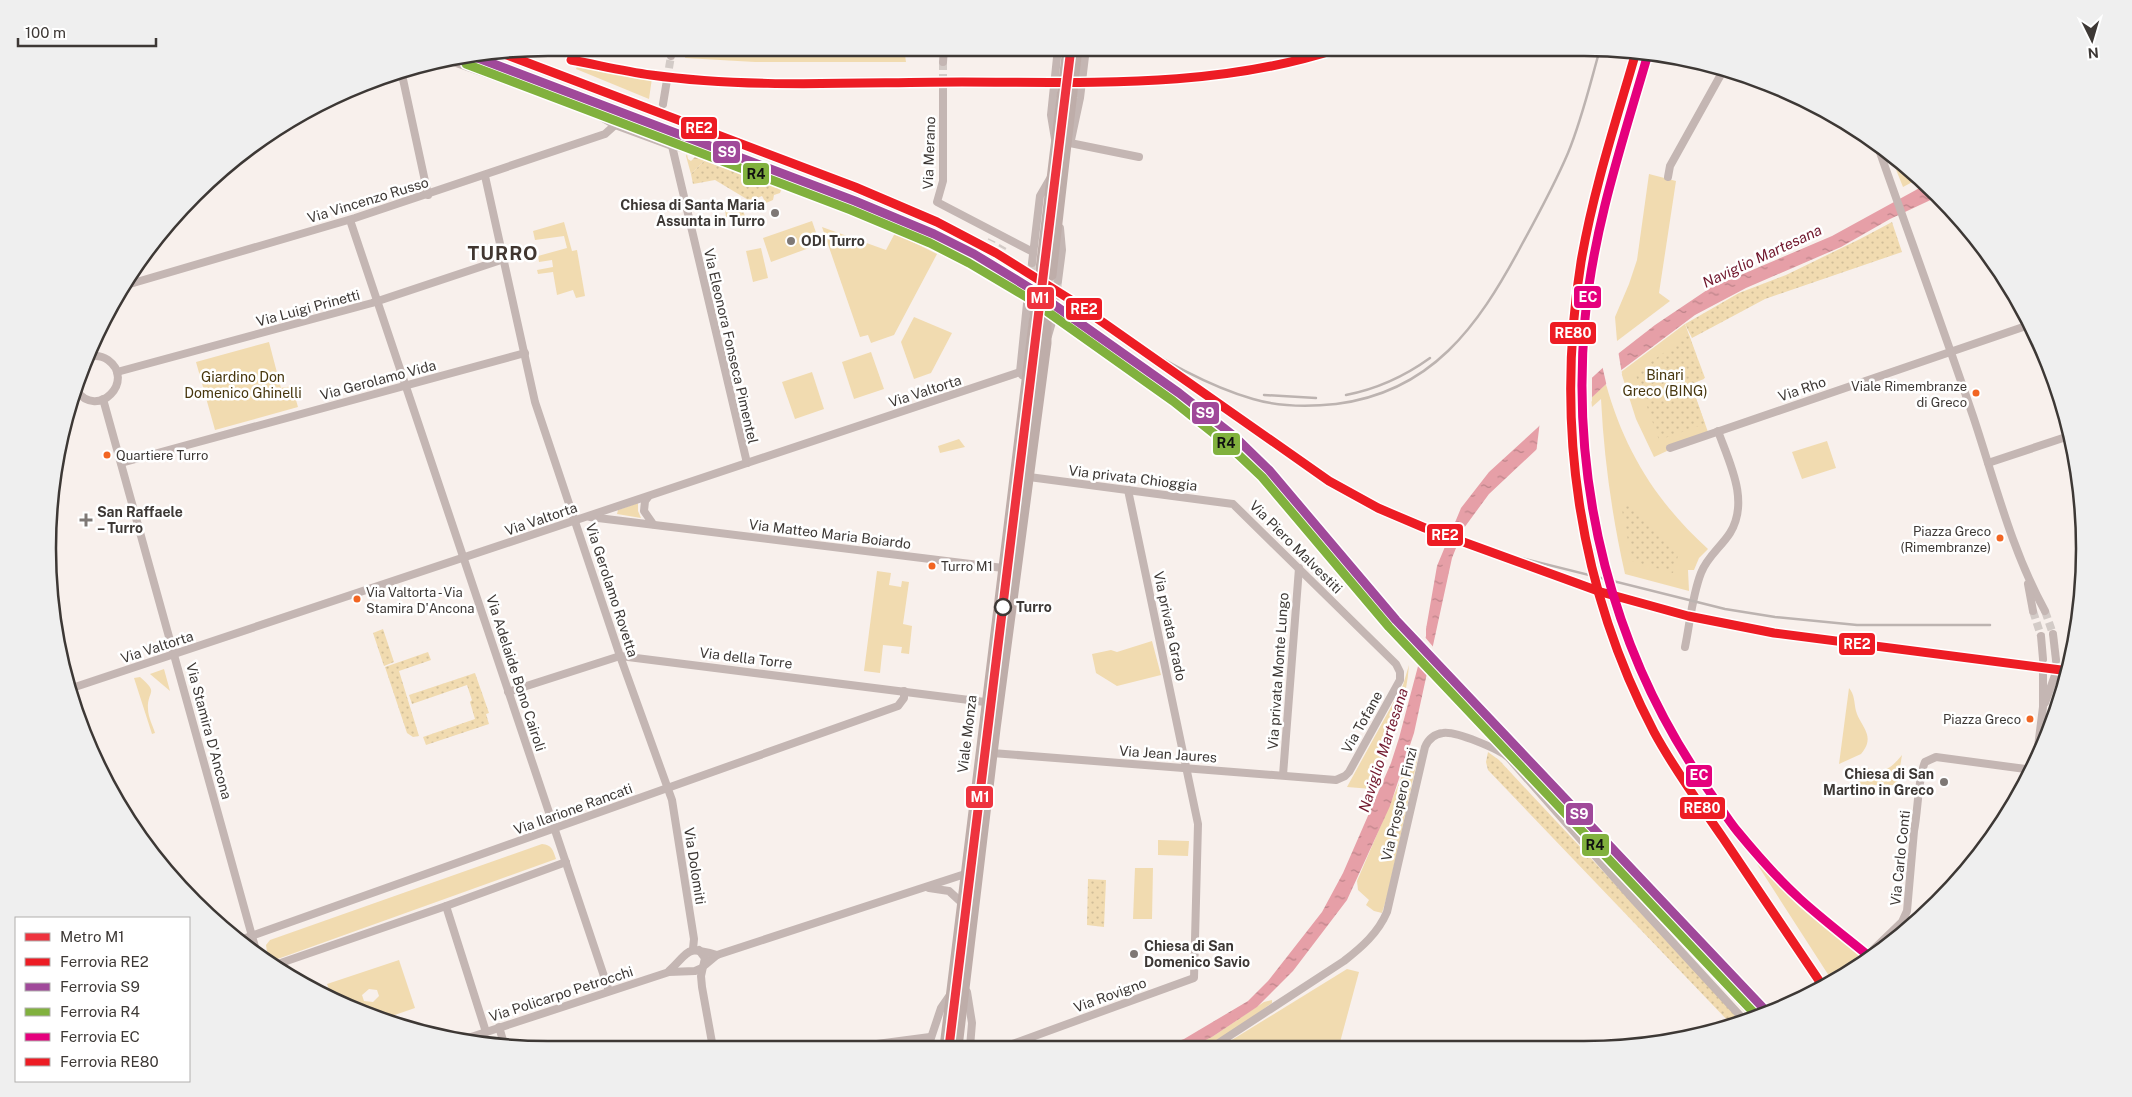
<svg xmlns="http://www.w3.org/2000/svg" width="2132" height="1097" viewBox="0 0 2132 1097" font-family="'Public Sans',sans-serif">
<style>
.green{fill:#f1dbb0;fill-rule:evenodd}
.forest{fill:url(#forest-firs)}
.garden{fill:url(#garden-dots)}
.water{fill:url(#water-ripples)}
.pier{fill:#f8f0ec}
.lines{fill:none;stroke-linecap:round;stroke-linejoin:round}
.street-tunnel{stroke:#d3cbc7;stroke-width:8;stroke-dasharray:8 4;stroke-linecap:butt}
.primary-tunnel{stroke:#d3cbc7;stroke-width:11;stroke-dasharray:11 5.5;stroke-linecap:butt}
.street{stroke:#c4b6b3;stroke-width:8}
.primary{stroke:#beada9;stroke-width:11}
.rail{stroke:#bcb3b0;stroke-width:2.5}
.rail-1-casing{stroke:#fff;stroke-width:12}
.rail-2-casing{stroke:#fff;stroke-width:12}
.rail-3-casing{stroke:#fff;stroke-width:12}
.rail-4-casing{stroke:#fff;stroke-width:12}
.rail-5-casing{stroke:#fff;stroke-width:12}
.rail-1{stroke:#ed1c24;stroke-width:9}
.rail-2{stroke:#a0499a;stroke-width:9}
.rail-3{stroke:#81b13e;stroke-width:9}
.rail-4{stroke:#e5007d;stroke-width:9}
.rail-5{stroke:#ed1c24;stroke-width:9}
.metro-1-casing{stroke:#fff;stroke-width:12}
.metro-1{stroke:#ee333e;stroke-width:9}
.poi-dot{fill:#7e7875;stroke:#fff;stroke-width:2}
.bus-dot{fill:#f26522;stroke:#fff;stroke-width:2}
.stop-dot{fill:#fff;stroke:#3d3835;stroke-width:2.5}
.labels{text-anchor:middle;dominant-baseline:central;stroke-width:5;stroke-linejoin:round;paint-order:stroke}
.bus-label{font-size:13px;fill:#3d3835;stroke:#fff;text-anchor:end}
.street-label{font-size:14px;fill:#3d3835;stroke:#fff}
.poi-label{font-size:14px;font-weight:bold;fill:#3d3835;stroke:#fff;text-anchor:start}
.park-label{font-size:14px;fill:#47360d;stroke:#fff}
.stop-label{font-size:14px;font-weight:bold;fill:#3d3835;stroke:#fff;text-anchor:start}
.water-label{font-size:15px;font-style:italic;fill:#71172d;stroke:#fff}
.district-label{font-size:19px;font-weight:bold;letter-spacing:1px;fill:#413630;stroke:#fff}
.rim{fill:none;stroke:#3d3835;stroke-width:2.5}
.line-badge{stroke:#fff;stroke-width:2}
.badge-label{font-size:14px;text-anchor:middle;font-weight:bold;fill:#fff}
.pale-badge-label{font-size:14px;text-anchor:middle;font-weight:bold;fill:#111}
</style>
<defs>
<pattern id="forest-firs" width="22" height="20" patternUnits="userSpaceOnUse" patternTransform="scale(1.25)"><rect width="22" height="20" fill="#f1dbb0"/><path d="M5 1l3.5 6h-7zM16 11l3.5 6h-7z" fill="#d0bd98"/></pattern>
<pattern id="garden-dots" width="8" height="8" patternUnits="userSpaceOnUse" patternTransform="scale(1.25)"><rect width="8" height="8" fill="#f1dbb0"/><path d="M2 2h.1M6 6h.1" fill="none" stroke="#d0bd98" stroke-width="1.8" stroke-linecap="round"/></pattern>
<pattern id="water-ripples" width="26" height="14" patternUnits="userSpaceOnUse" patternTransform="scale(1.25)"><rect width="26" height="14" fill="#e69fa7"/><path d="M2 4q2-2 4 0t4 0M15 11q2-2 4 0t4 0" fill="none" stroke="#bc8389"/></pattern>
</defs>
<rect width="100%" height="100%" fill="#f8f0ec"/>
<g class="green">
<polygon points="687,48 904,48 906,62 755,62 685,58"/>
<polygon points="578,64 652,78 649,99 576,69"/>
<polygon points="1889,152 1918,179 1903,187"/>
<polygon points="1649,174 1676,181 1659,293 1670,301 1617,341 1615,317 1629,284 1637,260"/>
<polygon points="812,221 820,244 771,262 763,238"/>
<polygon points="564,222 572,251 577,250 585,296 576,298 573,290 557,295 553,272 538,274 537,270 553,267 552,260 539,262 538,256 567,248 564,236 535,240 533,231"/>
<polygon points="822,227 886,250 895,233 937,254 894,335 871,343 868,335 860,337"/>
<polygon points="761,248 768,278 753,282 746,251"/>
<polygon points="914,317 952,333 931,373 914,379 901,342"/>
<polygon points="1685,324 1705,378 1691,384 1708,432 1654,457 1636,419 1621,372"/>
<polygon points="269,342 281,388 292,386 298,407 215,430 196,362"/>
<polygon points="871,352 884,389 854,399 842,362"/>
<polygon points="812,372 824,409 795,419 782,382"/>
<path d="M1606 384C1624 450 1657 503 1708 549L1699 558 1694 570H1688L1689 591 1625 574C1612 516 1604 459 1601 399L1592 407 1591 398Z"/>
<polygon points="959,439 965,447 940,453 938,446"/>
<polygon points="1827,441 1836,468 1802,479 1792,452"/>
<polygon points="638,503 638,511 641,518 617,514 618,510"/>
<polygon points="877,571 891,573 889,585 901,587 902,581 909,582 903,624 912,626 909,654 901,653 902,647 883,645 880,673 864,671"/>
<polygon points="1152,641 1161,675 1117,686 1096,673 1092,654 1111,650 1117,652"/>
<path d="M1409 665C1406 708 1389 750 1372 789L1347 787 1403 685Z"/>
<polygon points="164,669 170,691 150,674"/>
<path d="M140 677C160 694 147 690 148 709 148 717 153 726 155 733L152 734 134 678Z"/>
<path d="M1849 688C1855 695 1854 703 1856 711 1860 726 1877 736 1861 754L1839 764Z"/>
<polygon points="1502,745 1520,759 1589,831 1762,1015 1750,1018 1514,757 1500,746"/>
<polygon points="1414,748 1419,752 1388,893 1382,913 1374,911 1366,905 1369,900 1358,890 1357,881"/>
<path d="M1902 755 1897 785H1858V769C1883 766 1882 779 1902 755Z"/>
<polygon points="1158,840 1189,841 1188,856 1158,855"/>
<path d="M542 844C552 845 553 850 556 859L272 961 268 959 266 945 270 940Z"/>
<polygon points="1757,864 1815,919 1860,954 1839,974 1831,979"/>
<polygon points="1135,868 1153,868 1152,919 1133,919"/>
<path d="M399 960 415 1008 383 1019 333 1000 327 984ZM369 989 377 990 379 996 373 1002 364 1001 362 995Z"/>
<polygon points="1347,969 1359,972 1339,1046 1222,1046"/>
<path d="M1272 1000V1003C1247 1020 1221 1046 1189 1046L1212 1037 1264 1002Z"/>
</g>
<polygon class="forest" points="690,152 708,157 691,174 686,156 687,154 688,159 691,161 695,157 695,154"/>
<g class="garden">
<polygon points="708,157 783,185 780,193 774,195 773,200 766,203 762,196 757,198 759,203 743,211 745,216 739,219 737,214 726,217 725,209 746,205 750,201 715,180 693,184 691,174"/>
<polygon points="1892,222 1902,252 1765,299 1692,338 1685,324 1739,293 1786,275 1860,239"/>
<polygon points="1689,335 1704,379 1691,384 1705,424 1659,440 1635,373"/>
<polygon points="1628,504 1678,556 1673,573 1632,561 1621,505"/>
<polygon points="383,629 394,662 384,666 373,633"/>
<polygon points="428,652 431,660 399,671 419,736 413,737 407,733 385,667"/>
<polygon points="475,673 489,713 486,714 489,724 426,745 423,737 475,719 470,702 472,700 467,685 412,704 409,695"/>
<polygon points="1488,752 1499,760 1742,1020 1730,1023 1488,770 1486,762"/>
<polygon points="1088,879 1106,880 1104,927 1087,925"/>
</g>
<polygon class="water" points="1925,185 1937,197 1890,219 1841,247 1746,288 1695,315 1620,371 1489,494 1464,528 1452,558 1414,733 1390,806 1347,900 1293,971 1257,1007 1212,1037 1199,1043 1189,1046 1162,1047 1184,1039 1248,1001 1268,981 1322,912 1343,873 1391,763 1399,738 1426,636 1426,629 1437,566 1461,508 1489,472 1619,353 1655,325 1710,288 1832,236"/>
<g class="pier">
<polygon points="1618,350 1622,374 1607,387 1602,365"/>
<polygon points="1592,376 1592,401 1536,454 1540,421"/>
<polygon points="1450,524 1466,530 1458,547 1443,542"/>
<polygon points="1424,636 1435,649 1432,664 1420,651"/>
</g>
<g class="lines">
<g class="street-tunnel">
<polyline points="943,62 943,86"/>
<polyline points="667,80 671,56"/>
<polyline points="657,129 663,104"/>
<polyline points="981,263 992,240"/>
<polyline points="990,269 1003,246"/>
<polyline points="1028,294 1032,263"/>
<polyline points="1055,312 1058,281"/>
<polyline points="2033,611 2041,636"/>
<polyline points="2045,611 2053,634"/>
<polyline points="2043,673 2043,659"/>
<polyline points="2055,675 2056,660"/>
</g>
<g class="primary-tunnel">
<polyline points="1037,299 1041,269"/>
<polyline points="1046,305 1051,275"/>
</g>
<g class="street">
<polyline points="671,56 672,48"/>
<polyline points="445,59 589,110 615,125 672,146 697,150 878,216 976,264 1028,296"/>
<polyline points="943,62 944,48"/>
<polyline points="401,70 428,195"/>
<polyline points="943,86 943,181 937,202 1033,252"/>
<polyline points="663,104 667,80"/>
<polyline points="1055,139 1051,115 1058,48"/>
<polyline points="1071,140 1080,98 1086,48"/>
<polyline points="1070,143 1139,157"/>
<path d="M1877 144C1909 235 1942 325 1973 416 1995 482 2011 549 2045 611"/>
<polyline points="672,146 747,463"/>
<polyline points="485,176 535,402 620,656 672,800 694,939 693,949"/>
<polyline points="1668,177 1670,166 1724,69"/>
<polyline points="350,220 609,991"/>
<polyline points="1032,263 1040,196 1051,177"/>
<polyline points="1058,281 1062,250 1060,228"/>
<polyline points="123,286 355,218 605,134 615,125"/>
<polyline points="1048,336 1055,312"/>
<polyline points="117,372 372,303 504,259"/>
<polyline points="1022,375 1020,372 1028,294"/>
<path d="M76 390C98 421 136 380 108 360 101 355 93 355 85 358"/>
<polyline points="103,399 257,954"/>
<polyline points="1670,448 2029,325"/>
<polyline points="121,463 525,353"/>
<polyline points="1988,463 2069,436"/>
<polyline points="648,497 645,501 644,511 653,524"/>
<polyline points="590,517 1003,568"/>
<polyline points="2028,584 2033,611"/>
<polyline points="2053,634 2056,660"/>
<polyline points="2041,636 2043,659"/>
<path d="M1685 647C1690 623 1692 596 1701 573 1707 557 1721 547 1730 533 1750 501 1729 462 1718 431"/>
<polyline points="69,689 1020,372"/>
<polyline points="508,692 620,656 985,702"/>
<polyline points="2045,703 2055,675"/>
<polyline points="992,753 1336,780 1345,776 1349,772 1400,680 1400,672 1396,664 1233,504 1029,477"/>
<polyline points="2036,763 2043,707 2043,673"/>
<polyline points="1283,775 1299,568"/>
<polyline points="929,888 949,891 962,903"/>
<polyline points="446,906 486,1032"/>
<polyline points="240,940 898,706 904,698 904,691"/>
<path d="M1874 949 1902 922 1907 911 1914 831C1918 812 1918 777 1925 762L1936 757 2033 770"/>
<polyline points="699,950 705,958 701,976 702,987 713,1048"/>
<polyline points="1859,963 1865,958"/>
<polyline points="705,965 717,955 965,874"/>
<polyline points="272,966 446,906 566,862"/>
<path d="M669 971C691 950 685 946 717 955"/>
<polyline points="967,992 972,1023 970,1047"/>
<polyline points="499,1027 505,1047"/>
<polyline points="462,1040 669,972 695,971 702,968"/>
<path d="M1214 1046 1344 961C1362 947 1378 933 1387 912L1425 747C1428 740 1434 734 1443 733 1456 731 1499 749 1509 758L1633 899 1744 1020"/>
<polyline points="854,1047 930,1037"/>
<polyline points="928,1047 941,1008 950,995"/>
<polyline points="1004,1047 1194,978 1198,824 1128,490"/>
</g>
<g class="primary">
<polyline points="1041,269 1068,48"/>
<polyline points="1051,275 1077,48"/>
<polyline points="945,1047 1037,299"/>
<polyline points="957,1047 995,729 1046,343 1046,305"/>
</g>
<g class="rail">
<path d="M1102 323C1149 351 1200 384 1253 399 1280 407 1308 407 1336 404 1432 392 1478 326 1520 248 1537 217 1554 186 1568 153 1582 119 1590 84 1600 49"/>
<polyline points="1264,395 1316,398"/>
<path d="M1346 395C1377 389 1405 376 1430 358"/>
<polyline points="1481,548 1725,609 1775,617 1857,625 1990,625"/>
</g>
<defs>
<g id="rail-1">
<polyline points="499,52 855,187 937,222 996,253 1071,300 1329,481 1378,508 1425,528 1601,592 1688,616 1774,633 2069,671"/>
<path d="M571 60C598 65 624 71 651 75 752 89 861 82 962 82 1090 82 1217 89 1340 48"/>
</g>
<polyline id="rail-2" points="470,55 855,201 934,234 974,254 1033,290 1179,393 1234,436 1269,470 1396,620 1768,1013"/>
<polyline id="rail-3" points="466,64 851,210 930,243 969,263 1028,298 1173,401 1227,444 1262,477 1389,627 1757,1016"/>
<path id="rail-4" d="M1648 54C1623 140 1593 229 1585 319 1570 485 1612 654 1709 791 1719 805 1728 820 1738 832 1757 855 1778 879 1800 899 1822 919 1847 938 1870 957"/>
<path id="rail-5" d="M1636 52C1616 121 1593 191 1581 262 1555 423 1578 587 1654 732 1674 769 1699 803 1723 838 1756 887 1789 936 1822 985"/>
</defs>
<use href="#rail-1" class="rail-1-casing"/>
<use href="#rail-2" class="rail-2-casing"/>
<use href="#rail-3" class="rail-3-casing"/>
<use href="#rail-4" class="rail-4-casing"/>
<use href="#rail-5" class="rail-5-casing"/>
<use href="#rail-1" class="rail-1"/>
<use href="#rail-2" class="rail-2"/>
<use href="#rail-3" class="rail-3"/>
<use href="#rail-4" class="rail-4"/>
<use href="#rail-5" class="rail-5"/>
<defs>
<polyline id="metro-1" points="949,1047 1071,48"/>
</defs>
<use href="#metro-1" class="metro-1-casing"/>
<use href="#metro-1" class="metro-1"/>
</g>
<g class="poi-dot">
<circle cx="775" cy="213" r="5"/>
<circle cx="791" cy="241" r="5"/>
<path d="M83.5 512.5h5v5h5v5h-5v5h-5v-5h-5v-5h5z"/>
<circle cx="1944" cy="782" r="5"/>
<circle cx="1134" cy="954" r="5"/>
</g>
<g class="bus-dot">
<circle cx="1976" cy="393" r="4.5"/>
<circle cx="107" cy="455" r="4.5"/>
<circle cx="2000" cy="538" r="4.5"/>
<circle cx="932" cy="566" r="4.5"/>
<circle cx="357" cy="599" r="4.5"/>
<circle cx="2030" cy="719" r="4.5"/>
</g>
<circle class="stop-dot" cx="1003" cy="607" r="8"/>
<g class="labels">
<g class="bus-label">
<text x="1967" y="386">Viale Rimembranze<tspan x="1967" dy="16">di Greco</tspan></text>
<text x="116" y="455" text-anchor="start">Quartiere Turro</text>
<text x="1991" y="531">Piazza Greco<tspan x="1991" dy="16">(Rimembranze)</tspan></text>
<text x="941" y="566" text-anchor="start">Turro M1</text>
<text x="366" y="592" text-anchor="start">Via Valtorta - Via<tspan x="366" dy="16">Stamira D'Ancona</tspan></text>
<text x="2021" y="719">Piazza Greco</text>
</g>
<g class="street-label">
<text transform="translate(929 153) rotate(-88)">Via Merano</text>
<text transform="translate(368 200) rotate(-17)">Via Vincenzo Russo</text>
<text transform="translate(308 308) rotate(-15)">Via Luigi Prinetti</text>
<text transform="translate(731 346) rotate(77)">Via Eleonora Fonseca Pimentel</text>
<text transform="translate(378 380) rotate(-15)">Via Gerolamo Vida</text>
<text transform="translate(1802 389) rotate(-19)">Via Rho</text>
<text transform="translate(925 391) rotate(-18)">Via Valtorta</text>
<text transform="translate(1133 478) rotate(7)">Via privata Chioggia</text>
<text transform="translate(541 519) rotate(-19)">Via Valtorta</text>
<text transform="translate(830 534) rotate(7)">Via Matteo Maria Boiardo</text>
<text transform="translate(1296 547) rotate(45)">Via Piero Malvestiti</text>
<text transform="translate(612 590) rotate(72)">Via Gerolamo Rovetta</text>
<text transform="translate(1170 626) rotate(78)">Via privata Grado</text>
<text transform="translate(157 647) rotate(-18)">Via Valtorta</text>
<text transform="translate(746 658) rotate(7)">Via della Torre</text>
<text transform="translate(1278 671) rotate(-86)">Via privata Monte Lungo</text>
<text transform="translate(516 673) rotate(72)">Via Adelaide Bono Cairoli</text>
<text transform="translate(1362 722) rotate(-61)">Via Tofane</text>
<text transform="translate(209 731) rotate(75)">Via Stamira D'Ancona</text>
<text transform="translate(967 734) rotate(-83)">Viale Monza</text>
<text transform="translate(1168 754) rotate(4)">Via Jean Jaures</text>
<text transform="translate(1399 804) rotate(-77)">Via Prospero Finzi</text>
<text transform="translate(573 809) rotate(-20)">Via Ilarione Rancati</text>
<text transform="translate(1900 858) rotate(-84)">Via Carlo Conti</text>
<text transform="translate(695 866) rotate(81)">Via Dolomiti</text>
<text transform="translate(561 994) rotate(-18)">Via Policarpo Petrocchi</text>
<text transform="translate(1110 995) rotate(-20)">Via Rovigno</text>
</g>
<g class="poi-label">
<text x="765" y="205" text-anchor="end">Chiesa di Santa Maria<tspan x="765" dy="16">Assunta in Turro</tspan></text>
<text x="801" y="241">ODI Turro</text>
<text x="97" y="512">San Raffaele<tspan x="97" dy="16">– Turro</tspan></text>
<text x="1934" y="774" text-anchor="end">Chiesa di San<tspan x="1934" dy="16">Martino in Greco</tspan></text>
<text x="1144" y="946">Chiesa di San<tspan x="1144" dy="16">Domenico Savio</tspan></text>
</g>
<g class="park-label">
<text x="1665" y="375">Binari<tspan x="1665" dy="16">Greco (BING)</tspan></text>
<text x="243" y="377">Giardino Don<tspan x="243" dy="16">Domenico Ghinelli</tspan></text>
</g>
<g class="stop-label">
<text x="1016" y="607">Turro</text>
</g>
<g class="water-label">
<text transform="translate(1762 256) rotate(-25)">Naviglio Martesana</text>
<text transform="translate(1383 750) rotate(-72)">Naviglio Martesana</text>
</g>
<g class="district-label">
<text x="503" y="253">TURRO</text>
</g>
</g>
<path d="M0 0H2132V1097H0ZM548 56H1584A492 492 0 0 1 2076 548V549A492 492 0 0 1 1584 1041H548A492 492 0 0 1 56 549V548A492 492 0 0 1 548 56Z" fill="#efefef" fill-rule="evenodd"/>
<path class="rim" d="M548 56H1584A492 492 0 0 1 2076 548V549A492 492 0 0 1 1584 1041H548A492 492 0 0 1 56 549V548A492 492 0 0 1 548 56Z"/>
<g class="line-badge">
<rect x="680" y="116" width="38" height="24" rx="5" fill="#ed1c24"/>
<rect x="712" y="140" width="29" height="24" rx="5" fill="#a0499a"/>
<rect x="742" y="162" width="28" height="24" rx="5" fill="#81b13e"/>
<rect x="1573" y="285" width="29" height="24" rx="5" fill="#e5007d"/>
<rect x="1026" y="286" width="29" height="24" rx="5" fill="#ee333e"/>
<rect x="1065" y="297" width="38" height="24" rx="5" fill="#ed1c24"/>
<rect x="1549" y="321" width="48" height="24" rx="5" fill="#ed1c24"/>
<rect x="1191" y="401" width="29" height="24" rx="5" fill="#a0499a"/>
<rect x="1212" y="432" width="29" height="24" rx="5" fill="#81b13e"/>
<rect x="1426" y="523" width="38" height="24" rx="5" fill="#ed1c24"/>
<rect x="1838" y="632" width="38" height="24" rx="5" fill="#ed1c24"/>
<rect x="1685" y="764" width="28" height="24" rx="5" fill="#e5007d"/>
<rect x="965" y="785" width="29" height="24" rx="5" fill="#ee333e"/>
<rect x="1679" y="796" width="47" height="24" rx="5" fill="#ed1c24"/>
<rect x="1565" y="802" width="29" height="24" rx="5" fill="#a0499a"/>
<rect x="1581" y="833" width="29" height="24" rx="5" fill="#81b13e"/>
</g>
<g class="badge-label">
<text x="699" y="133">RE2</text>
<text x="727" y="157">S9</text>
<text x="1588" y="302">EC</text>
<text x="1040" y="303">M1</text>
<text x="1084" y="314">RE2</text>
<text x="1573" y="338">RE80</text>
<text x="1205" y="418">S9</text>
<text x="1445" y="540">RE2</text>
<text x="1857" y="649">RE2</text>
<text x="1699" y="780">EC</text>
<text x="980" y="802">M1</text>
<text x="1702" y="813">RE80</text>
<text x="1579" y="819">S9</text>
</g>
<g class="pale-badge-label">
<text x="756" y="179">R4</text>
<text x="1226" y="448">R4</text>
<text x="1595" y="850">R4</text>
</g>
<rect x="15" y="917" width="175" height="165" fill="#ffffff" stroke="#b1afae"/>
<rect x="25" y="933" width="25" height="8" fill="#ee333e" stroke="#b1afae"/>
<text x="60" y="942" font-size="15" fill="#3d3835">Metro M1</text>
<rect x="25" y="958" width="25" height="8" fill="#ed1c24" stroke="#b1afae"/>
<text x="60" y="967" font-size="15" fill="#3d3835">Ferrovia RE2</text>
<rect x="25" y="983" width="25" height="8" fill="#a0499a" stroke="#b1afae"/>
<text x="60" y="992" font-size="15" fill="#3d3835">Ferrovia S9</text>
<rect x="25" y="1008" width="25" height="8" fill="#81b13e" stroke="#b1afae"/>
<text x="60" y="1017" font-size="15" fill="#3d3835">Ferrovia R4</text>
<rect x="25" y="1033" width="25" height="8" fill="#e5007d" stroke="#b1afae"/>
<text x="60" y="1042" font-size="15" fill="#3d3835">Ferrovia EC</text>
<rect x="25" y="1058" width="25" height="8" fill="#ed1c24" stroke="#b1afae"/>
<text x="60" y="1067" font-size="15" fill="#3d3835">Ferrovia RE80</text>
<g transform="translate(2092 40) rotate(175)" stroke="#ffffff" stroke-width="4" paint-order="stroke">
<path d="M0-4L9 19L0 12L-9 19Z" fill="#3d3835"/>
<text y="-8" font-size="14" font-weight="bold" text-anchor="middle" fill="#3d3835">N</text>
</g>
<path d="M18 38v8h138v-8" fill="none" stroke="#3d3835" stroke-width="2.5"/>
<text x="25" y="38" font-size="15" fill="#3d3835" stroke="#ffffff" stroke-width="4" paint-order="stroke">100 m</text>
</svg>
